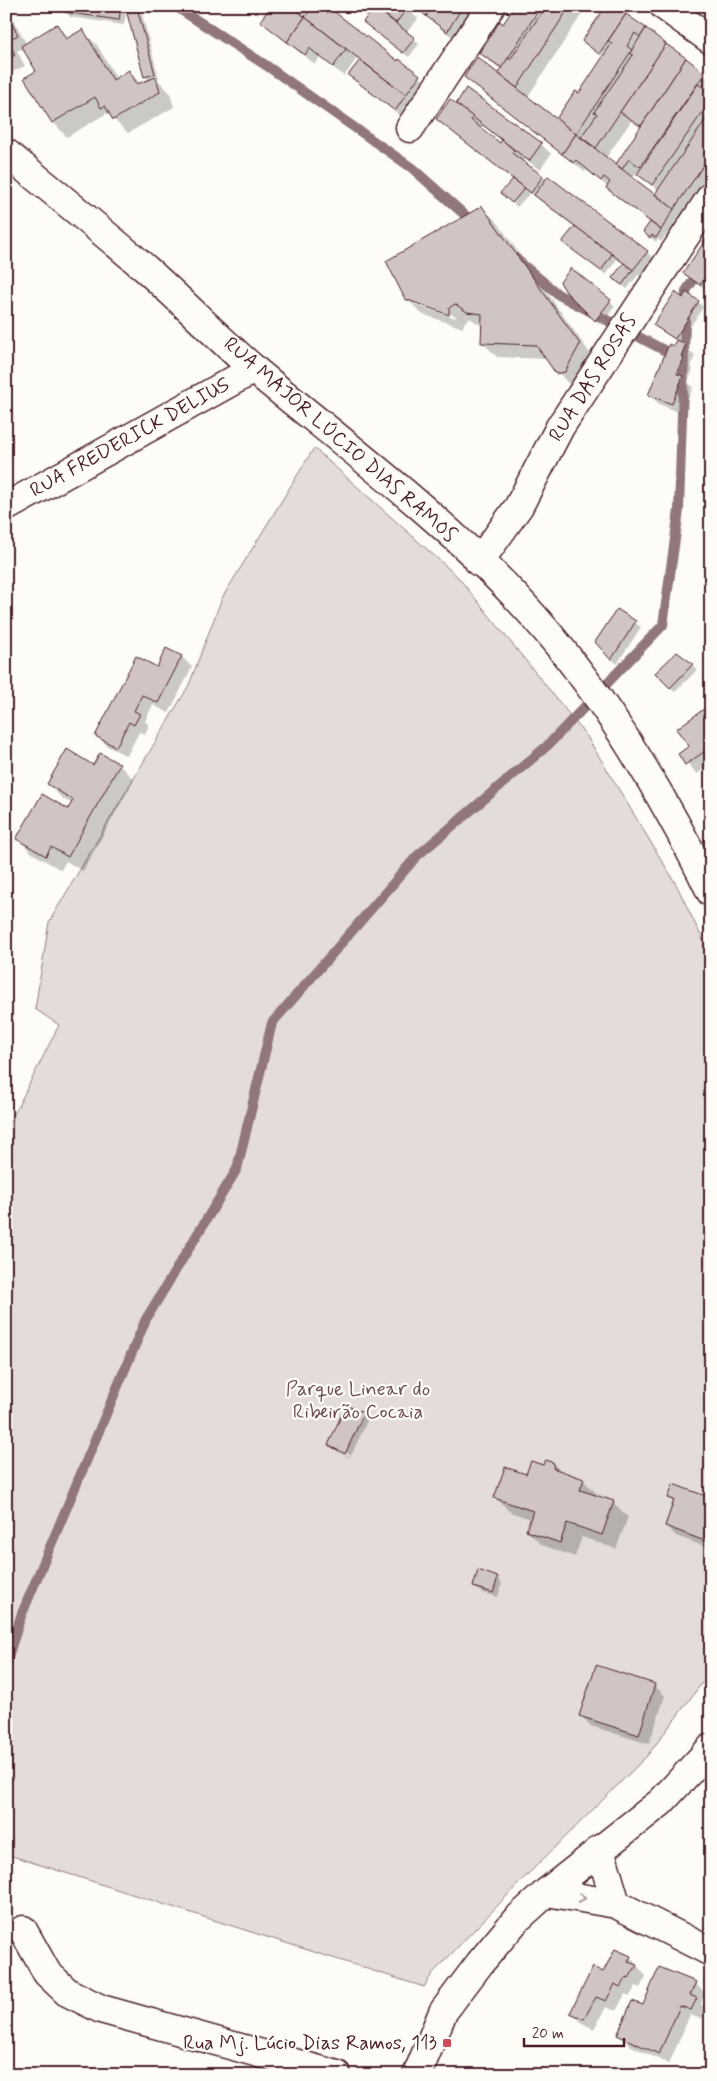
<svg xmlns="http://www.w3.org/2000/svg" width="717" height="2081" viewBox="0 0 717 2081" font-family="Mynerve,sans-serif">
<style>
.green{fill:#e3dcda;stroke:#967e82}
.shadow{fill:#0003;fill-rule:evenodd}
.lines{fill:none;stroke-linecap:round;stroke-linejoin:round}
.stream{stroke:#91777b;stroke-width:10}
.building{fill:#d0c5c4;stroke:#4a1f2b}
.minor-casing{stroke:#4a1f2b;stroke-width:31}
.major-casing{stroke:#4a1f2b;stroke-width:31}
.minor{stroke:#fdfcf7;stroke-width:28}
.major{stroke:#fdfcf7;stroke-width:28}
.oneway{stroke:#ac999b}
.poi-dot{fill:#d1495b;stroke:#fdfcf7;stroke-width:2}
.labels{text-anchor:middle;dominant-baseline:central;stroke-width:4.5;stroke-linejoin:round;paint-order:stroke}
.street-label{font-size:20px;fill:#4a1f2b;stroke:#fdfcf7}
.park-label{font-size:20px;fill:#704e57;stroke:#fdfcf7}
.poi-label{font-size:20px;fill:#4a1f2b;stroke:#fdfcf7;text-anchor:end}
</style>
<rect width="100%" height="100%" fill="#fdfcf7"/>
<filter id="ink" filterUnits="userSpaceOnUse"><feTurbulence type="fractalNoise" baseFrequency=".02" numOctaves="2"/><feDisplacementMap in="SourceGraphic" scale="10" xChannelSelector="R" yChannelSelector="G"/><feConvolveMatrix kernelMatrix="1 2 1 2 8 2 1 2 1" color-interpolation-filters="sRGB"/></filter>
<g filter="url(#ink)">
<polygon class="green" points="314,448 458,577 586,735 676,884 711,957 711,1671 647,1756 522,1880 432,1974 424,1987 6,1854 6,1130 59,1025 35,1009 49,922 189,685 222,598"/>
<g class="shadow">
<polygon points="40,6 117,6 126,12 124,25 70,17 65,10"/>
<polygon points="273,6 329,6 329,9 398,63 419,76 429,86 417,105 411,100 400,115 355,80 361,61 357,58 344,76 320,57 315,64 299,52 294,47"/>
<polygon points="373,6 405,6 418,19 406,33 419,44 409,57 369,27 375,8"/>
<polygon points="413,6 480,6 457,41"/>
<path d="M516 6H587L527 98 557 120 579 95 604 58 583 41 615 6 711 80 709 93 711 94V180L672 239 666 235 661 242 658 239 656 242 650 237 651 223 618 198 608 187 586 170 585 172 465 76 498 75 502 70 480 53ZM631 121 641 128 616 166 606 158ZM637 172 659 191 656 196 632 179Z"/>
<polygon points="699,6 708,6 705,11"/>
<polygon points="137,9 142,14 159,79 157,79 170,93 174,107 128,133 107,113 67,137 53,122 38,71 23,48 17,51 25,66 8,74 6,73 6,11 12,17 27,45 57,26 69,39 82,31 97,45 117,79 129,72 141,84 149,80 145,76"/>
<path d="M467 89 541 144 551 154 540 170 525 159 523 162 647 252 657 262 644 279 638 275 627 289 619 283 624 264 617 259 606 275 564 242 575 227 530 193 517 207 502 193 513 180 437 118 456 106ZM483 126 503 141 501 145 481 129Z"/>
<path d="M482 208 497 222 594 359 572 388 547 359 497 357 482 342 483 327 470 318 464 323 463 328 422 314 407 299ZM414 301 456 316 455 318 414 304Z"/>
<polygon points="711,234 711,281 705,289 689,277"/>
<polygon points="567,292 610,301 615,306 601,325"/>
<polygon points="683,299 698,302 703,307 680,343 695,355 691,366 693,369 688,382 693,388 682,414 659,404 649,394 677,341 655,324"/>
<polygon points="617,610 641,627 617,664 596,642"/>
<polygon points="167,649 182,657 192,667 169,713 153,705 145,721 149,725 145,734 139,732 127,756 107,746 97,735 157,669"/>
<polygon points="692,665 697,670 675,692 656,673"/>
<polygon points="711,706 711,764 697,774 680,754 690,747"/>
<polygon points="101,755 120,765 134,780 83,871 66,861 61,870 32,853 18,839 69,811 72,804 63,799 48,784 94,767"/>
<polygon points="363,1414 368,1419 350,1458 334,1450 350,1457 352,1455 334,1447 334,1449 330,1445"/>
<polygon points="554,1464 562,1472 583,1480 598,1495 597,1497 613,1502 628,1517 616,1549 582,1537 575,1557 542,1545 527,1531 531,1519 510,1512 495,1497 527,1476"/>
<polygon points="670,1497 711,1499 711,1549 676,1536 666,1526 675,1502"/>
<polygon points="497,1578 502,1583 498,1597 480,1592 474,1587"/>
<polygon points="654,1685 665,1696 649,1744 591,1726 581,1716"/>
<polygon points="630,1957 646,1976 640,1988 636,1986 630,1996 625,1994 616,2011 606,2007 594,2029 582,2023 572,2012"/>
<polygon points="695,1983 705,1993 701,2004 707,2010 701,2019 690,2015 669,2064 629,2045 619,2035"/>
</g>
<g class="lines">
<g class="stream">
<polyline points="175,6 267,66 412,168 475,224"/>
<polyline points="515,258 559,295 677,357"/>
<polyline points="6,1663 21,1616 146,1319 237,1169 272,1023 417,856 547,746 663,625 679,510 686,291 700,270"/>
</g>
</g>
<g class="building">
<polygon points="64,6 121,6 119,20 64,12"/>
<polygon points="125,6 137,8 155,74 144,77"/>
<polygon points="271,6 292,6 305,17 287,42 260,21"/>
<polygon points="292,6 313,6 305,17"/>
<polygon points="313,6 327,6 398,61 399,59 420,75 406,95 305,17"/>
<polygon points="407,6 408,7 396,23 374,6"/>
<polygon points="414,6 433,6 426,16"/>
<polygon points="433,6 463,6 447,32 426,16"/>
<polygon points="515,6 541,6 502,68 479,53 500,21 503,24"/>
<polygon points="546,6 570,6 517,88 498,73 508,58 510,60"/>
<polygon points="606,6 617,6 626,14 599,54 582,41"/>
<polygon points="374,7 415,38 403,53 363,22"/>
<polygon points="6,13 18,35 8,40 15,55 6,60"/>
<polygon points="626,14 646,28 640,37 635,33 627,46 632,50 576,134 556,119 575,91 579,93 612,43 608,41"/>
<polygon points="305,17 346,49 333,67 309,48 305,55 287,42"/>
<polygon points="57,24 66,39 83,29 113,80 129,70 137,84 156,77 160,92 113,120 105,106 101,108 95,97 52,123 24,78 36,71 21,46"/>
<polygon points="646,28 666,44 596,148 581,137 597,114 594,112 633,55 630,53"/>
<polygon points="666,44 686,58 641,126 620,112"/>
<polygon points="477,57 576,134 562,154 464,77"/>
<polygon points="686,58 705,73 640,167 629,159 622,169 616,164"/>
<polygon points="360,60 406,95 395,111 348,75"/>
<polygon points="698,84 711,92 711,100 652,185 637,174"/>
<polygon points="466,88 542,143 529,161 456,104"/>
<polygon points="450,99 473,117 471,120 500,143 502,140 507,144 514,150 512,153 543,176 531,193 436,119"/>
<polygon points="711,112 711,154 674,209 655,194"/>
<polygon points="576,134 674,209 661,230 606,188 610,182 604,177 601,181 576,160 574,163 562,154"/>
<polygon points="548,176 648,251 633,270 534,195"/>
<polygon points="513,179 525,188 512,203 500,193"/>
<polygon points="482,206 580,344 565,372 556,374 536,345 481,343 482,314 467,312 455,304 449,308 449,315 405,299 386,261"/>
<polygon points="650,222 661,230 656,238 652,235 650,238 643,232"/>
<polygon points="575,226 612,254 601,271 562,242"/>
<polygon points="711,232 711,269 700,285 683,273"/>
<polygon points="624,263 633,270 622,285 612,278"/>
<polygon points="571,268 611,300 595,321 566,292 560,282"/>
<polygon points="675,292 683,298 686,292 699,301 675,339 653,325"/>
<polygon points="676,340 686,344 681,356 684,358 677,374 683,376 672,404 648,395 669,344 673,346"/>
<polygon points="617,609 636,621 611,660 595,642"/>
<polygon points="166,648 182,656 158,703 142,695 134,711 140,714 134,725 129,722 116,747 95,736 136,656 157,667"/>
<polygon points="677,652 693,664 670,688 655,673"/>
<polygon points="711,704 711,747 685,765 678,754 689,746 676,729"/>
<polygon points="67,749 93,765 100,753 120,764 68,857 51,847 46,856 16,839 42,794 68,809 73,800 47,784"/>
<polygon points="346,1405 364,1413 345,1454 328,1445"/>
<polygon points="546,1460 554,1463 553,1468 584,1479 580,1490 614,1501 602,1535 567,1523 560,1543 526,1531 533,1511 494,1498 505,1467 526,1474 531,1461 543,1465"/>
<polygon points="673,1484 711,1498 710,1543 665,1526 674,1500 668,1498"/>
<polygon points="478,1570 498,1577 493,1593 473,1587"/>
<polygon points="596,1665 655,1684 639,1735 579,1716"/>
<polygon points="615,1949 631,1956 628,1962 637,1965 629,1978 626,1977 620,1987 615,1984 606,2001 596,1997 584,2019 570,2013 593,1967 603,1972"/>
<polygon points="659,1967 696,1982 690,1995 697,1998 691,2010 680,2006 659,2054 617,2035 632,2001 643,2005"/>
</g>
<g class="lines">
<defs>
<g id="minor">
<polyline points="664,6 711,40"/>
<polyline points="410,128 491,6"/>
<polyline points="6,507 254,369"/>
<polyline points="479,562 519,506 560,427 711,197"/>
<polyline points="600,1849 616,1904"/>
<polyline points="547,1892 616,1904 711,1952"/>
<polyline points="23,1930 47,1973 67,1992 101,2009 337,2075"/>
</g>
<g id="major">
<path d="M6 153C53 191 100 229 146 269 183 302 218 338 256 371 345 445 438 514 518 599 598 684 659 787 711 892"/>
<polyline points="417,2075 443,2012 480,1963 516,1920 547,1892 661,1802 711,1748"/>
</g>
</defs>
<use href="#minor" class="minor-casing"/>
<use href="#major" class="major-casing"/>
<use href="#minor" class="minor"/>
<use href="#major" class="major"/>
</g>
<defs><path id="oneway-chevron" d="M-2-3.5L2.5 0L-2 3.5" fill="none" stroke-width="1.6" stroke-linecap="round" stroke-linejoin="round" transform="scale(1.25)"/></defs>
<use class="oneway" href="#oneway-chevron" transform="translate(582 1898) rotate(10)"/>
</g>
<rect class="poi-dot" x="442" y="2038" width="10" height="10" rx="2.5"/>
<g class="labels">
<g class="street-label">
<text transform="translate(593 378) rotate(-58)">RUA DAS ROSAS</text>
<text transform="translate(130 438) rotate(-29)">RUA FREDERICK DELIUS</text>
<text transform="translate(340 440) rotate(41)">RUA MAJOR LÚCIO DIAS RAMOS</text>
</g>
<g class="park-label">
<text x="358" y="1389">Parque Linear do<tspan x="358" dy="23">Ribeirão Cocaia</tspan></text>
</g>
<g class="poi-label">
<text x="437" y="2043">Rua Mj. Lúcio Dias Ramos, 113</text>
</g>
</g>
<rect width="717" height="2081" fill="none" stroke="#fdfcf7" stroke-width="25"/>
<rect x="12" y="12" width="692" height="2056" fill="none" stroke="#4a1f2b" stroke-width="2" filter="url(#ink)"/>
<path d="M524 2038v8h100v-8" fill="none" stroke="#4a1f2b" stroke-width="2.5"/>
<text x="532" y="2038" font-size="15" fill="#4a1f2b" stroke="#fdfcf7" stroke-width="4" paint-order="stroke">20 m</text>
</svg>
